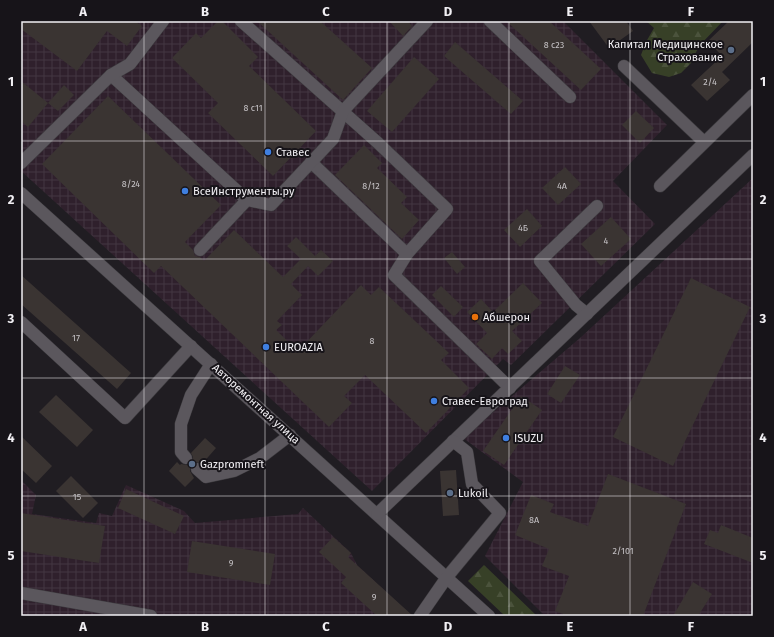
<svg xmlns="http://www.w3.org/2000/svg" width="774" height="637" viewBox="0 0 774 637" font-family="'Fira Sans',sans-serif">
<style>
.industrial{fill:url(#industrial-grid)}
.forest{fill:url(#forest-firs)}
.building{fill:#3a3432}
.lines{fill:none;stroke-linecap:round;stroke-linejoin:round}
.minor-casing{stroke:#3d3b3f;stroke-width:13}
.minor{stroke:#5b575d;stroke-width:12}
.grid{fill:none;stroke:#f2f0f4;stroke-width:1;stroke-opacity:0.55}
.service-dot{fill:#5c6f8a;stroke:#171419;stroke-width:1.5}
.shop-dot{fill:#3f7fe0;stroke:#171419;stroke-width:1.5}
.food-dot{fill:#e8710a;stroke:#171419;stroke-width:1.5}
.labels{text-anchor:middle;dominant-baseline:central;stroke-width:4;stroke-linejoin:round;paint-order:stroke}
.number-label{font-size:9px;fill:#c4c1c4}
.poi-label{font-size:11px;fill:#f2f0f4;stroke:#171419;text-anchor:start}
.street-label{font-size:11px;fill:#f2f0f4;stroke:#171419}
.neatline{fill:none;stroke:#f2f0f4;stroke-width:1.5}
.grid-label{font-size:13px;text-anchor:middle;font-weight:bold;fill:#f2f0f4}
</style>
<defs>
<pattern id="industrial-grid" width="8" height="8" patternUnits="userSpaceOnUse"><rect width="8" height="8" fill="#2f202c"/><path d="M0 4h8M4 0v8" fill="none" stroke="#433641"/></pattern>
<pattern id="forest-firs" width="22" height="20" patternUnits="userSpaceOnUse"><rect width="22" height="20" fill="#374027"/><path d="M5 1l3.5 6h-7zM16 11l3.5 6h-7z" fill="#4b533c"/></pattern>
</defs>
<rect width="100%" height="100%" fill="#201d22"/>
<g class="industrial">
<polygon points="21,21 563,21 667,125 613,181 655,224 511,365 503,359 372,491 21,171"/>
<polygon points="753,178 753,616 545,616 485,556 523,482 463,438 580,338"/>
<polygon points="21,480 36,495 32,514 96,523 99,513 112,516 126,485 184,511 195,523 298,514 303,508 351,553 357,565 412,616 21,616"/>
</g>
<g class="forest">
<polygon points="646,21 723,21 699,46 691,63 681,73 669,77 652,73 641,55 646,42 654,28"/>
<polygon points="484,565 537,616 505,616 468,581"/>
</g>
<g class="building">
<polygon points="21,21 135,21 142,26 127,46 107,31 77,71 21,29"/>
<polygon points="218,21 222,21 258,57 249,66 316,131 273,176 208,113 218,103 172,58 196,33 201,38"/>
<polygon points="257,21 320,21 372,68 343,100"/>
<polygon points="389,21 408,21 412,26 403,36"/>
<polygon points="506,21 549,21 601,69 581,90"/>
<polygon points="589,21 626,21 633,31 609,48"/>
<polygon points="729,21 753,21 753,42 722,72 730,80 707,101 691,85 722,56 708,41"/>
<polygon points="455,42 523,101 511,114 444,56"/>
<polygon points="414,57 439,79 392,132 367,111"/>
<polygon points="21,81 48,103 28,127 21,121"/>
<polygon points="64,85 74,95 58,111 48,103"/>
<polygon points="108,96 221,205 185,242 193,250 195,256 200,257 204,261 234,230 283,277 301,259 287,246 296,237 315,256 321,250 333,261 318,276 308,266 291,284 302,295 277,321 282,325 276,330 298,351 361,285 371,295 379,287 449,353 441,360 469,388 426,433 365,375 344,396 352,403 329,427 161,266 154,273 42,164"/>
<polygon points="636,111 654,128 640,143 622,125"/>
<polygon points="364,145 382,163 377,168 407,197 401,203 419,220 402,239 335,175"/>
<polygon points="565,167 581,184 558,205 542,188"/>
<polygon points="527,209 542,226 520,247 504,230"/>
<polygon points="611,217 631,239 601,266 581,244"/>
<polygon points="452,252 465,267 457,274 444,258"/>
<polygon points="21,275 131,373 117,389 21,304"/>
<polygon points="691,278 750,307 673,466 613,437"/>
<polygon points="523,283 542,303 512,331 522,341 508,354 502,348 492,359 476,344 487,333 467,312 481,299 493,312"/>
<polygon points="441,286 463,307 454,317 432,295"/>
<polygon points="565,366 580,375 561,403 547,394"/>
<polygon points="56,395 93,430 77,447 39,412"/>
<polygon points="521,396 542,410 504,465 483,451"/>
<polygon points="21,436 52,466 36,483 21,469"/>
<polygon points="205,438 216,448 202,464 195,462 191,464 190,471 194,478 185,487 169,471 177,462 180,465 181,464 187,465 191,463 193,457 191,453"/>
<polygon points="456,470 459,515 443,516 440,471"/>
<polygon points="608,474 686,504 643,616 568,616 555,611 569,576 542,566 549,549 515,535 531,495 554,504 550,512 588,526"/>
<polygon points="71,476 98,503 83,518 56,491"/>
<polygon points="126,489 184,516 175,534 118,508"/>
<polygon points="21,513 105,526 99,563 21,551"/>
<polygon points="721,525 753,538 753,563 704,544 710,530 718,533"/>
<polygon points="333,537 351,553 348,557 413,616 377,616 341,583 346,577 319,552"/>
<polygon points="192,541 275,554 270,585 187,572"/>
<polygon points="693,582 712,594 698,616 673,616"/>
</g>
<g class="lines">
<defs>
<g id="minor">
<polyline points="241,21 377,142 447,209 407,254 394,275 510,388"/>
<polyline points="490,21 570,97"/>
<polyline points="624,66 704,142"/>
<polyline points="111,75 247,200"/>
<polyline points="311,162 407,254"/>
<polyline points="21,163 111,75 130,64 163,21"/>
<polyline points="660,186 753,95"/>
<polyline points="21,193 489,616"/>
<polyline points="200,250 247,200 271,205 333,139 343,111 427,21"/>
<polyline points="587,314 576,305 540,261 597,206"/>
<polyline points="21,322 125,418 191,346"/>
<polyline points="186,458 181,452 181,424 191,395 211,364"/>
<polyline points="197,469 206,477 234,471 260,458 290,435"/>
<polyline points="377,514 753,155"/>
<polyline points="21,593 151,616"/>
<polyline points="420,616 447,577 500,513 472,484 467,452 453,441"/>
</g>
</defs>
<use href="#minor" class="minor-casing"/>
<use href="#minor" class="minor"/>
</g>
<path class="grid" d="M144 21V616M265 21V616M387 21V616M509 21V616M630 21V616M21 141H753M21 259H753M21 378H753M21 496H753"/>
<g class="service-dot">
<circle cx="731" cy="50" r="4"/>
<circle cx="192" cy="464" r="4"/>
<circle cx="450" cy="493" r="4"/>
</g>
<g class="shop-dot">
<circle cx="268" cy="152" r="4"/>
<circle cx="185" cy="191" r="4"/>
<circle cx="266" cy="347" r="4"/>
<circle cx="434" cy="401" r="4"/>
<circle cx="506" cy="438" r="4"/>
</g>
<circle class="food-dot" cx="475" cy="317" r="4"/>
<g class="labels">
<g class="number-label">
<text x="554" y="45">8 с23</text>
<text x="710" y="82">2/4</text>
<text x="253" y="108">8 с11</text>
<text x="131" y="184">8/24</text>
<text x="371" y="186">8/12</text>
<text x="562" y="186">4А</text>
<text x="523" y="228">4Б</text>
<text x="606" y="241">4</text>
<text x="76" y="338">17</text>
<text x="372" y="341">8</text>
<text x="77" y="497">15</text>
<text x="534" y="520">8А</text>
<text x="623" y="551">2/101</text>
<text x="231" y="563">9</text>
<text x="374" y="597">9</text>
</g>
<g class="poi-label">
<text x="723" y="44" text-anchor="end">Капитал Медицинское<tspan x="723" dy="13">Страхование</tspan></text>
<text x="276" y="152">Ставес</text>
<text x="193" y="191">ВсеИнструменты.ру</text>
<text x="483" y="317">Абшерон</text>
<text x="274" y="347">EUROAZIA</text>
<text x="442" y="401">Ставес-Евроград</text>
<text x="514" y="438">ISUZU</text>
<text x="200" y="464">Gazpromneft</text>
<text x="458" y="493">Lukoil</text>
</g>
<g class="street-label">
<text transform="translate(256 404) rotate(42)">Авторемонтная улица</text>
</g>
</g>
<rect width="774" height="637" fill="none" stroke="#171419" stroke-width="44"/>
<rect x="22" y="22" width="730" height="593" class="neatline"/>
<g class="grid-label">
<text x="83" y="16">A</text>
<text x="205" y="16">B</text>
<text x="326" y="16">C</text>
<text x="448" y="16">D</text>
<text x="570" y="16">E</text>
<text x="691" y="16">F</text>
<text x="11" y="86">1</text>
<text x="763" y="86">1</text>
<text x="11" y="204">2</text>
<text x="763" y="204">2</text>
<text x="11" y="323">3</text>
<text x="763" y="323">3</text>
<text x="11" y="442">4</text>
<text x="763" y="442">4</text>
<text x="11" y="560">5</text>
<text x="763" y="560">5</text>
<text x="83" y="631">A</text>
<text x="205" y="631">B</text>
<text x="326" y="631">C</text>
<text x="448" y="631">D</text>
<text x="570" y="631">E</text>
<text x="691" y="631">F</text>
</g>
</svg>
